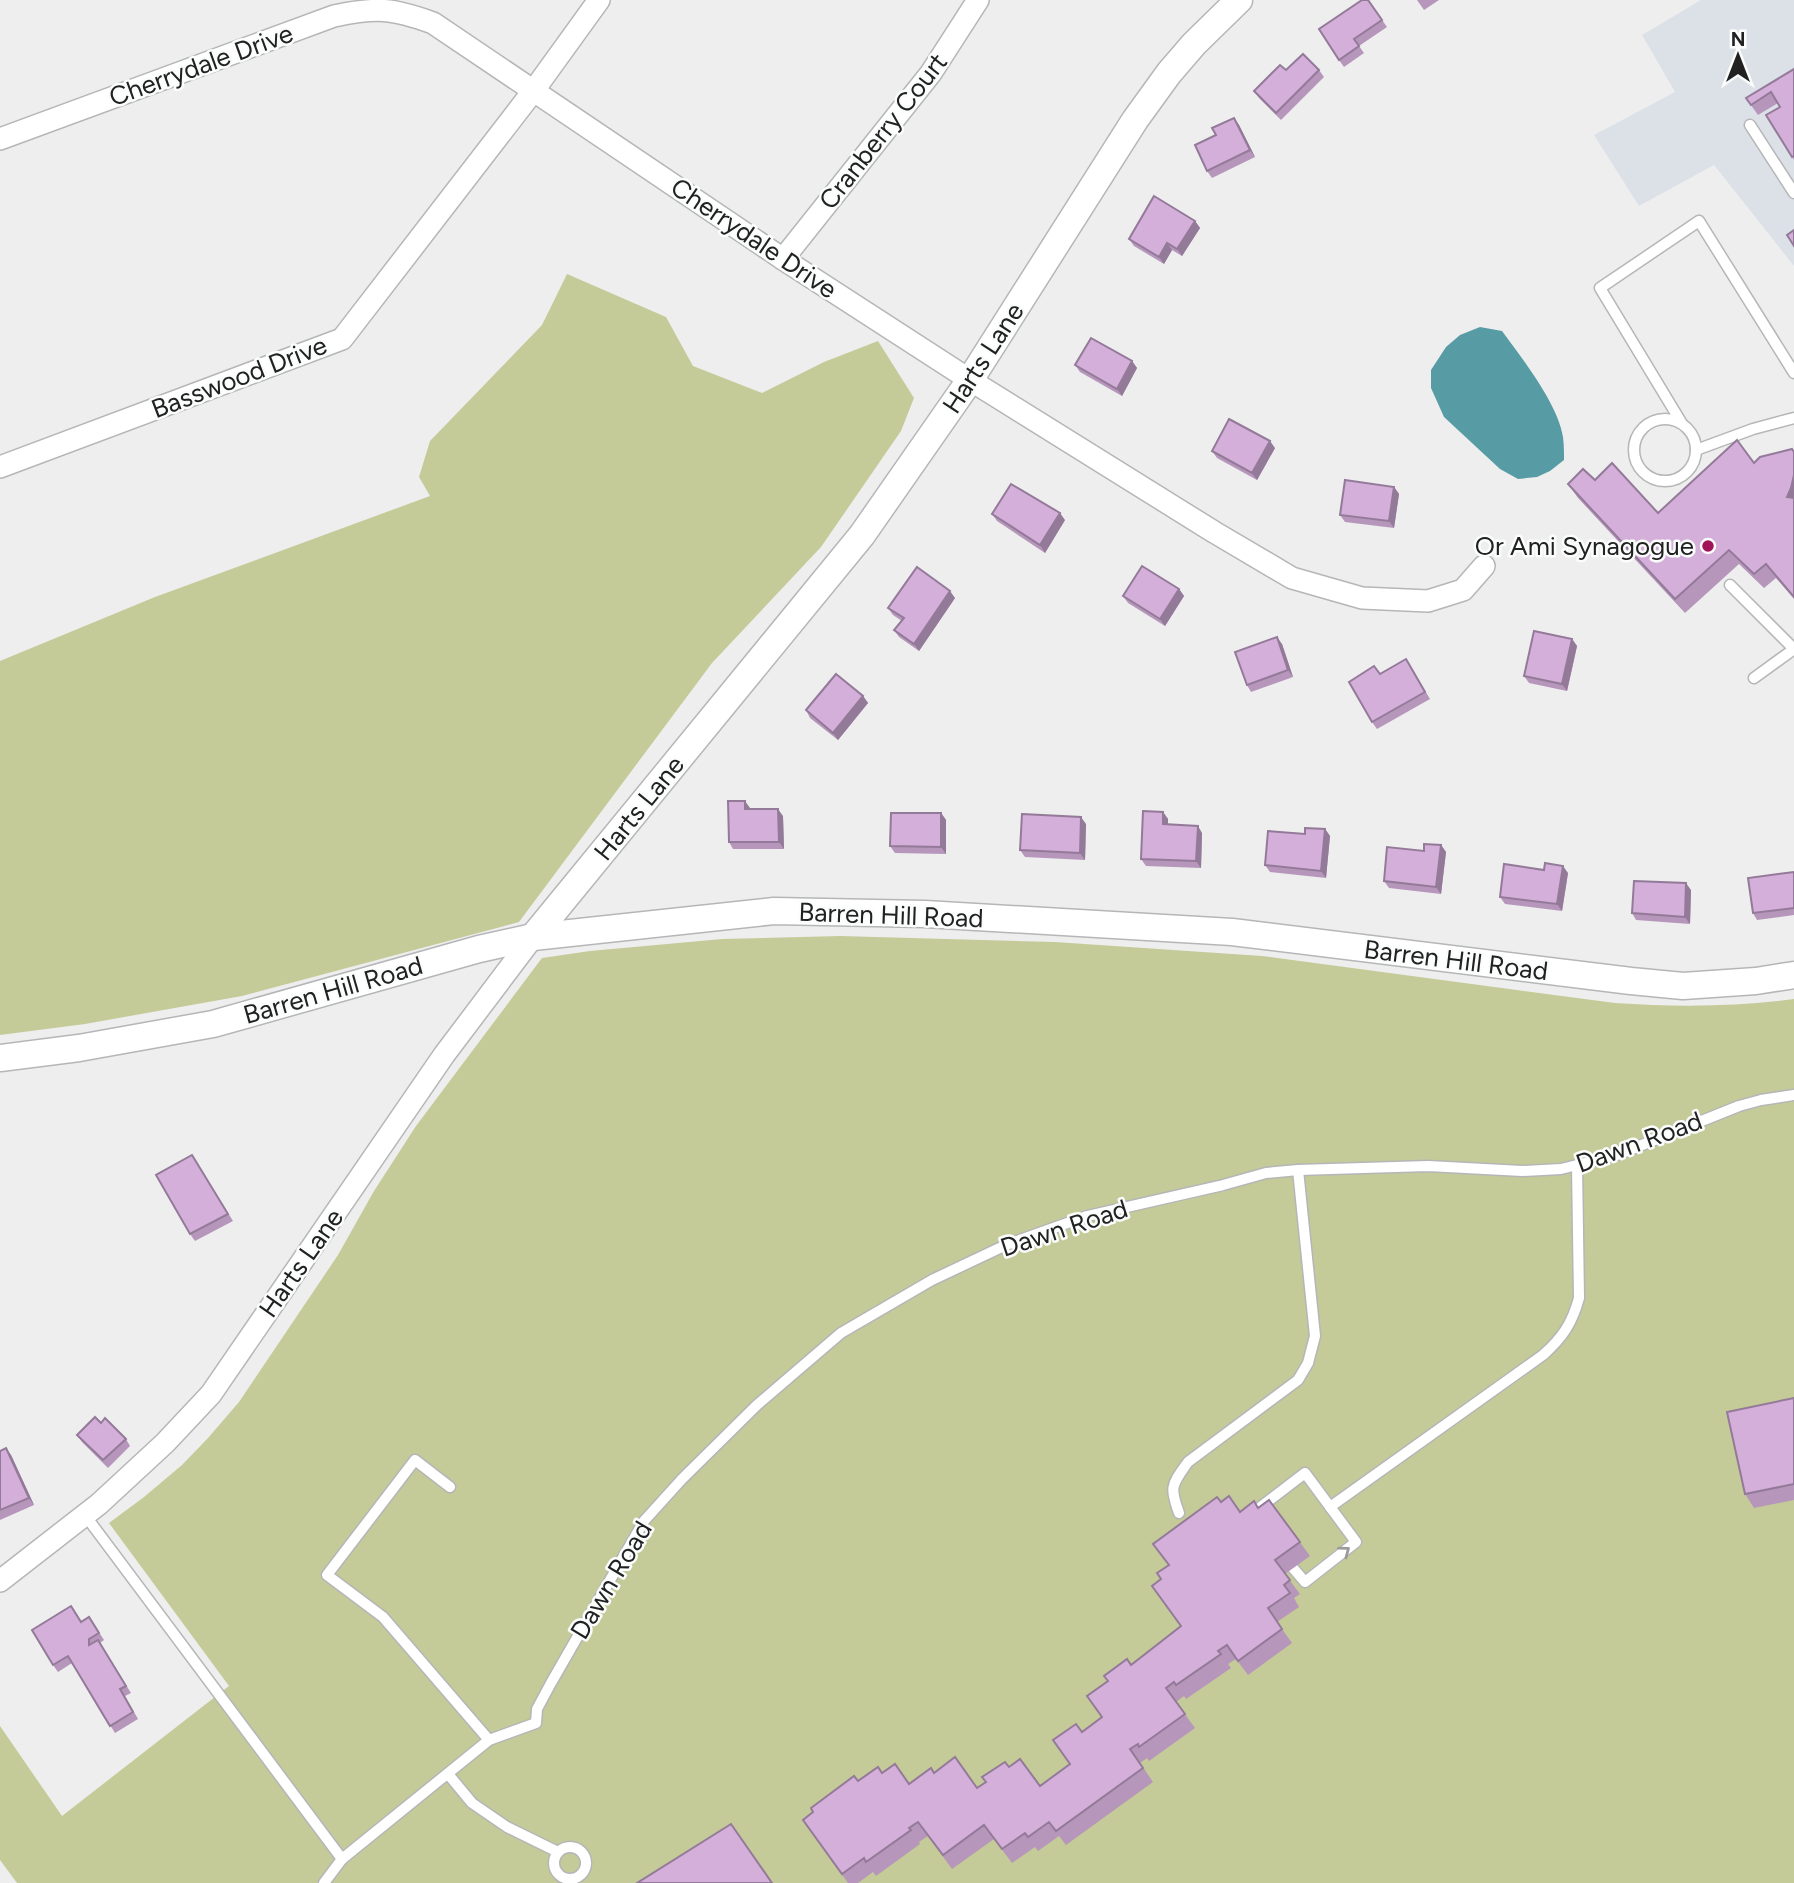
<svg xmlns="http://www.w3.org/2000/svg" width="1794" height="1883" viewBox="0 0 1794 1883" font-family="Figtree,sans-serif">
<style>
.built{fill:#dce1e8}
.green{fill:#c5cb98}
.water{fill:#579ca5}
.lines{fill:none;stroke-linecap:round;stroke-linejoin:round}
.service-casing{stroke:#b5b6b7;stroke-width:13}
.minor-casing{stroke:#b5b6b7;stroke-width:24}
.tertiary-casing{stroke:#b5b6b7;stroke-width:29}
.service{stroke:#fff;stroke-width:10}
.minor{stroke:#fff;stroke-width:21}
.tertiary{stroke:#fff;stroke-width:26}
.wall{fill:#b696bb}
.shaded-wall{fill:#947a99}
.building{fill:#d4afda;stroke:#947a99;stroke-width:2}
.oneway{stroke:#9b9b9b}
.poi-dot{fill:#a2145a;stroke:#fbfcfc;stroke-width:2.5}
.labels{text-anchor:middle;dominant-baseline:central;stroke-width:5;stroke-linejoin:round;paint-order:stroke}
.street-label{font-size:26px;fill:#212121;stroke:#fbfcfc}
.poi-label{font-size:26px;fill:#212121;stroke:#fbfcfc;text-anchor:end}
</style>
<rect width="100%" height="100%" fill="#eeeeef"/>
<polygon class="built" points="1701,0 1794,0 1794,266 1714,165 1639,206 1594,135 1675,92 1642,35"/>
<g class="green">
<polygon points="567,274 666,317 693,366 762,393 824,362 878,341 914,398 901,431 821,547 712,663 519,922 242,996 85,1024 0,1035 0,661 155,597 430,496 419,477 430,441 542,325"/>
<path d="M840 936 1055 942 1262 956 1615 1003C1675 1007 1734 1007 1794 999V1883H17L0 1860V1726L62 1816 229 1686 109 1523 144 1497 182 1465 208 1438 239 1402 338 1255 374 1191 416 1126 542 958 590 951 722 939Z"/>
</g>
<path class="water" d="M1480 327 1502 331C1522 358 1558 404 1563 437 1564 445 1564 453 1564 460L1550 471 1537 477 1518 479 1500 469 1444 417 1431 388V370L1446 347 1460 335Z"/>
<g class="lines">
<defs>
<g id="service">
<polyline points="1750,125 1794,193"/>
<circle cx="1665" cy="450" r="31"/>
<polyline points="1681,422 1600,288 1699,221 1794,373"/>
<polyline points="1696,450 1753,429 1794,418"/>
<polyline points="1730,585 1794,649"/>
<polyline points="1754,678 1794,649"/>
<polyline points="450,1487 415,1460 327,1575 383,1617 489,1740"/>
<path d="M1330 1507 1543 1355C1562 1338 1572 1324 1579 1298L1577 1166"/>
<polyline points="1258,1509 1305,1473 1356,1542 1305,1582 1293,1568"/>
<path d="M1179 1513C1169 1486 1172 1485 1188 1462L1298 1380 1308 1363 1315 1336 1298 1170"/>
<polyline points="85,1515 342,1859"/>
<polyline points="448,1774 472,1803 507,1827 558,1852"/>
<circle cx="570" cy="1863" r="16"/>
<polyline points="324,1883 342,1859 489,1740 536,1723 537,1709 551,1683 644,1521 682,1479 757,1405 841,1333 932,1280 1006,1245 1087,1216 1223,1185 1266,1173 1298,1170 1428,1166 1522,1171 1561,1169 1617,1155 1739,1106 1761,1100 1794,1095"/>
</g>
<g id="minor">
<path d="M0 139 334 16C377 7 392 8 433 23L783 259 970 380 1214 532 1292 578 1362 598 1428 601 1463 590 1484 566"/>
<polyline points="783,259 931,73 978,0"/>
<polyline points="0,467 342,339 534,90 599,0"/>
<polyline points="0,1581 99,1504 165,1443 211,1394 444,1055 533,937"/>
</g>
<g id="tertiary">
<polyline points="533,937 862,535 970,380 1135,120 1169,73 1194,44 1239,0"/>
<polyline points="0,1058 79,1048 213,1024 479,949 533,937 774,911 925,914 1232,932 1631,981 1683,986 1756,981 1794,975"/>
</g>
</defs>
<use href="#service" class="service-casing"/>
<use href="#minor" class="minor-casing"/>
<use href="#tertiary" class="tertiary-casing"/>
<use href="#service" class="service"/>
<use href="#minor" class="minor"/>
<use href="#tertiary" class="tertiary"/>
</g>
<g class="wall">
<polygon points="1368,0 1387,27 1359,46 1364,53 1344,67 1339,60"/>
<polygon points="1417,0 1439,0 1424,10"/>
<polygon points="1794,69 1794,160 1766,115 1780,107 1778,103 1758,115 1746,98"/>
<polygon points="1286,70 1319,70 1324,77 1281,120 1259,98 1254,91"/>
<polygon points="1239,125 1255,157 1212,178 1207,171"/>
<polygon points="1195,221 1200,228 1182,256 1172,250 1164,264 1134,246 1129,239"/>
<polygon points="1132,361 1137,368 1122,396 1080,372 1075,365"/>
<polygon points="1275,448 1257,480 1217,458 1212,451"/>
<polygon points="1794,452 1794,599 1776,578 1764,588 1739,564 1685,613 1578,498 1568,484 1595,480 1658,513 1754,463"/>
<polygon points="1394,487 1399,494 1394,528 1345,522 1340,515"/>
<polygon points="992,514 1065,520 1045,553 997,521"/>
<polygon points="1179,589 1184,596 1165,626 1128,603 1123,596"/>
<polygon points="955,598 919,651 899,637 894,630 902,621 893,615 888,608"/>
<polygon points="1572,639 1577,646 1567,691 1529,683 1524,676"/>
<polygon points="1282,644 1293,677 1251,692 1247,685"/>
<polygon points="1406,659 1430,699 1377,729 1372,722"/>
<polygon points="863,696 868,703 838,740 810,718 806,710"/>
<polygon points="750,808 750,809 783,816 784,849 733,849 729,842"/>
<polygon points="1163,812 1168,819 1168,824 1202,833 1201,868 1146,866 1141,859"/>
<polygon points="941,813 946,820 946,854 895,853 890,846"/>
<polygon points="1086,824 1085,860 1025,857 1020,850"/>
<polygon points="1325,829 1330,836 1326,878 1270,872 1265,865 1305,834"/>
<polygon points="1441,845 1446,852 1441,894 1389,888 1384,881 1424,851"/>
<polygon points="1794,872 1794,915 1757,920 1753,913"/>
<polygon points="1568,873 1562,911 1505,904 1500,897"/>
<polygon points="1691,890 1690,924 1636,920 1632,913"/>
<polygon points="196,1162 233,1221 195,1241 190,1234"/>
<polygon points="1794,1398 1794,1500 1754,1508 1745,1494"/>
<polygon points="101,1423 126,1439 130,1446 108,1468 82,1442 77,1435"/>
<polygon points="0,1451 11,1455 34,1505 0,1520"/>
<polygon points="1269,1500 1310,1556 1285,1574 1300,1594 1294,1598 1299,1607 1277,1622 1292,1643 1248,1675 1236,1659 1228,1664 1231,1668 1186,1699 1184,1696 1176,1702 1195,1728 1149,1761 1147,1758 1140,1763 1153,1782 1066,1845 1059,1836 1038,1851 1035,1847 1012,1863 994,1839 952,1869 928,1836 919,1842 920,1844 876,1876 873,1872 858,1883 848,1883 803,1820 858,1781 882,1773 909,1784 934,1773 977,1788 1009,1767 1040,1786 1070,1764 1082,1732 1102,1717 1131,1665 1181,1627 1161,1579 1168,1565 1221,1502 1240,1512 1258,1508"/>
<polygon points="89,1617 104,1640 100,1643 131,1693 125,1696 138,1719 115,1733 72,1663 58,1672 53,1665 81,1621"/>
</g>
<g class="shaded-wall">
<polygon points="1234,118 1239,125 1255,157 1250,150"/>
<polygon points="1195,221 1200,228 1182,256 1177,249"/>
<polygon points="1167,243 1172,250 1164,264 1159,257"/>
<polygon points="1132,361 1137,368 1122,396 1117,389"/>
<polygon points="1270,441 1275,448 1257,480 1252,473"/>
<polygon points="1794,475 1794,507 1787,497"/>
<polygon points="1394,487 1399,494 1394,528 1389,521"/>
<polygon points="1060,513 1065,520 1045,553 1040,545"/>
<polygon points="1179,589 1184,596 1165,626 1160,619"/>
<polygon points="950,591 955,598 919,651 914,644"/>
<polygon points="1277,637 1282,644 1293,677 1288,670"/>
<polygon points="1572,639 1577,646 1567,691 1562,684"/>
<polygon points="863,696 868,703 838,740 833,733"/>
<polygon points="745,801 750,808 750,816 745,809"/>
<polygon points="778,809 783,816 784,849 779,842"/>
<polygon points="1163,812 1168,819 1168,831 1163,824"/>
<polygon points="941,813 946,820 946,854 941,847"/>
<polygon points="1081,817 1086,824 1085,860 1080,853"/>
<polygon points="1198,826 1202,833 1201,868 1196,861"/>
<polygon points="1325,829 1330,836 1326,878 1321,871"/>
<polygon points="1441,845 1446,852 1441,894 1436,887"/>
<polygon points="1563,866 1568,873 1562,911 1557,904"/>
<polygon points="1686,883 1691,890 1690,924 1685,917"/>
<polygon points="6,1448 11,1455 34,1505 29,1498"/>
</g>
<g class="building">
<polygon points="1362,0 1368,0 1382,20 1354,39 1359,46 1339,60 1319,29"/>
<polygon points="1303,54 1319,70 1276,113 1254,91 1280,65 1286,70"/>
<polygon points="1794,69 1794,156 1792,157 1766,115 1780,107 1771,92 1751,105 1746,98"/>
<polygon points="1234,118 1250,150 1207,171 1195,145 1216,135 1212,128"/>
<polygon points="1154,196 1195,221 1177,249 1167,243 1159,257 1129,239"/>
<polygon points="1794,230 1794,246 1787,235"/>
<polygon points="1091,338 1132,361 1117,389 1075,365"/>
<polygon points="1229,419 1270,441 1252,473 1212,451"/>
<polygon points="1737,440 1754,463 1760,457 1792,449 1794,452 1794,475 1791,488 1787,497 1794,498 1794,597 1766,564 1754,574 1729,550 1675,599 1568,484 1583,469 1595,480 1612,463 1658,513"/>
<polygon points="1345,480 1394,487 1389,521 1340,515"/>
<polygon points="1011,484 1060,513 1040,545 992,514"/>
<polygon points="1142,566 1179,589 1160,619 1123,596"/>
<polygon points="917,567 950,591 914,644 894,630 904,618 888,608"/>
<polygon points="1534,631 1572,639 1562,684 1524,676"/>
<polygon points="1277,637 1288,670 1247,685 1235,652"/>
<polygon points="1406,659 1425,692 1372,722 1349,682 1374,666 1380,674"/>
<polygon points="836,674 863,696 833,733 806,710"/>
<polygon points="728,801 745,801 745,809 778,809 779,842 729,842"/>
<polygon points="1143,811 1163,812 1163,824 1198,826 1196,861 1141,859"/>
<polygon points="891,813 941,813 941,847 890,846"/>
<polygon points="1022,814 1081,817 1080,853 1020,850"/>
<polygon points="1305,828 1325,829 1321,871 1265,865 1268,831 1305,834"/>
<polygon points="1424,844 1441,845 1436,887 1384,881 1387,847 1424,851"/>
<polygon points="1545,863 1563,866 1557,904 1500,897 1504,864 1544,870"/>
<polygon points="1794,872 1794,908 1753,913 1748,878"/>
<polygon points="1634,881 1686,883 1685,917 1632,913"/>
<polygon points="192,1155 228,1214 190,1234 156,1175"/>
<polygon points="1794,1398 1794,1484 1745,1494 1727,1412"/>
<polygon points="95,1417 101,1423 105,1418 126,1439 103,1460 77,1435"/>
<polygon points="6,1448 29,1498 0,1510 0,1451"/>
<polygon points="1229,1496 1240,1512 1254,1501 1258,1508 1269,1500 1300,1542 1275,1560 1290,1580 1284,1585 1290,1593 1268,1608 1282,1629 1238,1661 1227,1645 1218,1651 1221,1654 1176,1685 1174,1682 1166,1688 1185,1714 1139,1747 1138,1744 1130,1749 1143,1768 1056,1831 1049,1822 1028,1837 1025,1833 1002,1849 984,1825 943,1855 918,1822 909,1828 911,1830 866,1862 864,1858 842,1874 803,1820 813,1812 811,1808 854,1776 858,1781 878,1767 882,1773 895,1764 909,1784 931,1768 934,1773 955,1757 977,1788 986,1782 982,1777 1005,1762 1009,1767 1020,1759 1040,1786 1070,1764 1053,1740 1076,1724 1082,1732 1102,1717 1087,1696 1108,1681 1104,1676 1127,1659 1131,1665 1181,1626 1152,1586 1161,1579 1157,1573 1169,1565 1153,1544 1217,1497 1221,1502"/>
<polygon points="71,1606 81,1622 89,1617 99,1633 89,1639 89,1645 98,1640 126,1686 120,1689 133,1712 110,1726 68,1656 53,1665 32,1630"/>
<polygon points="731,1824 772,1883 637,1883"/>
</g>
<defs><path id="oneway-chevron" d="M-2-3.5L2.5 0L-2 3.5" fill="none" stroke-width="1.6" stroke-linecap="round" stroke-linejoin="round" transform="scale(1.75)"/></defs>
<use class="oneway" href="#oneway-chevron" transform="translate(1345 1551) rotate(-37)"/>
<circle class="poi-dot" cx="1708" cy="546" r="7"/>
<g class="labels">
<g class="street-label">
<text transform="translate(201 65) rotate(-20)">Cherrydale Drive</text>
<text transform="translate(883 131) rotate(-52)">Cranberry Court</text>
<text transform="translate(754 238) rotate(34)">Cherrydale Drive</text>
<text transform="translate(983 358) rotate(-57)">Harts Lane</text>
<text transform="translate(239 377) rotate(-21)">Basswood Drive</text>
<text transform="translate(639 808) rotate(-51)">Harts Lane</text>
<text transform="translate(891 915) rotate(2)">Barren Hill Road</text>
<text transform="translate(1456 960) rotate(7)">Barren Hill Road</text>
<text transform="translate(333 990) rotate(-16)">Barren Hill Road</text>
<text transform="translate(1639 1142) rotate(-20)">Dawn Road</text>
<text transform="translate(1064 1228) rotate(-18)">Dawn Road</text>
<text transform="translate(301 1263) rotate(-55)">Harts Lane</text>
<text transform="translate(611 1580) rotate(-59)">Dawn Road</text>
</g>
<g class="poi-label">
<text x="1694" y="546">Or Ami Synagogue</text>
</g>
</g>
<g transform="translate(1738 56)" stroke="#fbfcfc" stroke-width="5" paint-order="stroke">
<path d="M0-5L12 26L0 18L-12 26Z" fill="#212121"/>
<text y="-10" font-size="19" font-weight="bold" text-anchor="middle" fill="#212121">N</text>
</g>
</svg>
